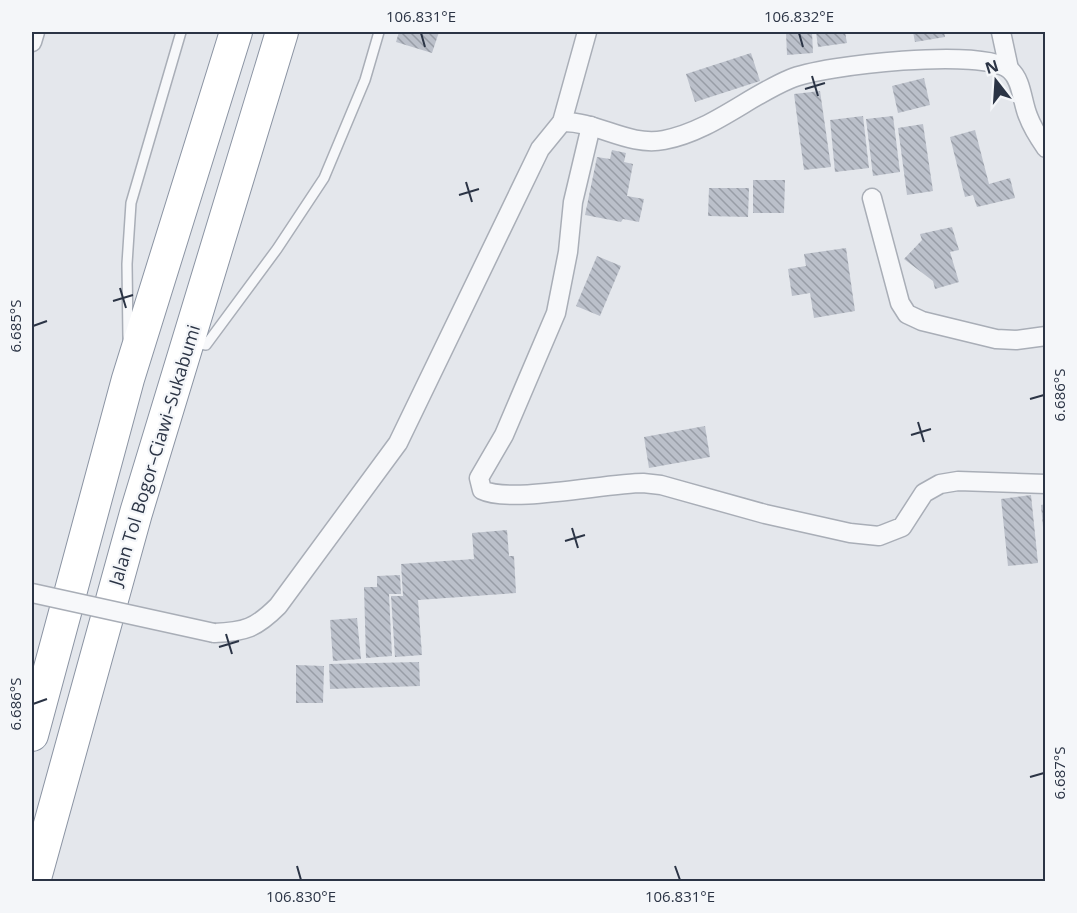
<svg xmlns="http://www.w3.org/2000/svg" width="1077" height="913" viewBox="0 0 1077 913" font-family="'Open Sans',sans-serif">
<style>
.building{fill:url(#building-back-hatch)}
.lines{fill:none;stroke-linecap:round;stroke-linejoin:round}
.service-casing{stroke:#a9aeb7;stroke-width:12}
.minor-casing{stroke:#a9aeb7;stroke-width:21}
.motorway-casing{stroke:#8b94a3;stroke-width:34}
.service{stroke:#f7f8fa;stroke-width:9}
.minor{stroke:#f7f8fa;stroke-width:18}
.motorway{stroke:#fff;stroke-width:32}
.minor-bridge-casing{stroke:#a9aeb7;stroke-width:21;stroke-linecap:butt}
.minor-bridge{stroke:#f7f8fa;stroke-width:18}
.ticks{fill:none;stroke:#2b3445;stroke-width:2}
.labels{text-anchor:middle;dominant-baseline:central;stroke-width:4.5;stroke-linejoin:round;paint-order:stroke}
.street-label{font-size:18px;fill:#2b3445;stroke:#f4f6f9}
.neatline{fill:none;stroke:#2b3445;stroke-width:2}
.ticks-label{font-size:15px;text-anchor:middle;fill:#2b3445}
</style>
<defs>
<pattern id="building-back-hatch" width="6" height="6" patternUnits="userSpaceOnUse" patternTransform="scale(1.5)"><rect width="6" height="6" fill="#bbc0ca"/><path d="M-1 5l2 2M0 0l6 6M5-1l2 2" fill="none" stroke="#989da6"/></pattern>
</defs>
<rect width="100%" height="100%" fill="#e4e7ec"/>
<g class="building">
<polygon points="399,32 439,32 432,53 396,42"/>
<polygon points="786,32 812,32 813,53 787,55"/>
<polygon points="816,32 845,32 847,43 818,47"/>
<polygon points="913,32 944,32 945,37 915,42"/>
<polygon points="751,53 760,81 695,102 686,74"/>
<polygon points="924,78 930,105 898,113 892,86"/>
<polygon points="820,91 831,167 804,170 794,94"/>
<polygon points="863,116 869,168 835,172 830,120"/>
<polygon points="893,116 900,172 873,176 866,119"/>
<polygon points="923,124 933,191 907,195 898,128"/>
<polygon points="975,130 989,184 1010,178 1015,198 977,207 973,195 965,197 950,137"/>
<polygon points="612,150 626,153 624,162 633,164 627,196 644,199 639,222 623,219 621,222 585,215 597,157 610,159"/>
<polygon points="753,180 785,180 784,213 753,213"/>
<polygon points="709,188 749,188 748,217 708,216"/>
<polygon points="952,227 959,250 950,252 959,282 935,289 933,281 904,259 922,240 920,234"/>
<polygon points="846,248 855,311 814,318 810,293 792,296 788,269 806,266 804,254"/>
<polygon points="597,256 621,266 600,316 576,306"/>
<polygon points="705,426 710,457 649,468 644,437"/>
<polygon points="1031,495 1038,563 1008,566 1001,499"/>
<polygon points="1046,504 1046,537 1044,538 1041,505"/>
<polygon points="507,530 509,556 514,556 516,593 418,600 422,655 395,657 391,596 403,596 401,564 474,559 472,533"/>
<polygon points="400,575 401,594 389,594 392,656 366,658 364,587 377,587 377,576"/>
<polygon points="357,618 361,659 333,661 330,620"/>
<polygon points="419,662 420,686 330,689 329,664"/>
<polygon points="296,665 324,666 323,703 296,703"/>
</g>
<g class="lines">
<defs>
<g id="service">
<polyline points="128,338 127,264 131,203 181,32"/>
<polyline points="193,343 206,345 277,249 324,178 365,80 379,32"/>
</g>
<g id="minor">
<polyline points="1001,32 1009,69"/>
<polyline points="32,42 35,32"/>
<path d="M562 122C597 121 628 147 664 140 711 131 747 97 790 79 823 65 984 47 1010 70 1022 80 1022 102 1028 116 1032 127 1039 138 1046 148"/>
<path d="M591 126 573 202 568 252 556 313 504 435 479 478 482 490C510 504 607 483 643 483L661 485 765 514 850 533 879 536 902 527 924 493 940 484 958 481 1046 484"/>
<polyline points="872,198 900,303 907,314 922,321 996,339 1016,340 1046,336"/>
<path d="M214 633C245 632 256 628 278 606L398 443 540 149 562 122 587 32"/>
</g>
<g id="motorway">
<polyline points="32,735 128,379 236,32"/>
<polyline points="34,882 136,513 282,32"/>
</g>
</defs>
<use href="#service" class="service-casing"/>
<use href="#minor" class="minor-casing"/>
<use href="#motorway" class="motorway-casing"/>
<use href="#service" class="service"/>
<use href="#minor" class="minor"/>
<use href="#motorway" class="motorway"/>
<defs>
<polyline id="minor-bridge" points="32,593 214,633"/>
</defs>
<use href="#minor-bridge" class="minor-bridge-casing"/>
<use href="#minor-bridge" class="minor-bridge"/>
</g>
<path class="ticks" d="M421 33 425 47M799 33 803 47M812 76 818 96M805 89 825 83M466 182 472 202M459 195 479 189M120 288 126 308M113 301 133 295M33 326 47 321M1030 399 1044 395M918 422 924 442M911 435 931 429M572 528 578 548M565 541 585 535M226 634 232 654M219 647 239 641M33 704 47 699M1030 777 1044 773M297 866 301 880M675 866 680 880"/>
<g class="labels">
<g class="street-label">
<text transform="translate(154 455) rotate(-73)">Jalan Tol Bogor–Ciawi–Sukabumi</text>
</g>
</g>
<rect width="1077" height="913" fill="none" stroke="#f4f6f9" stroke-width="66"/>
<g transform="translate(996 81) rotate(343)" stroke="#f4f6f9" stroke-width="4.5" paint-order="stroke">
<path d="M0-4.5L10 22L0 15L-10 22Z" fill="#2b3445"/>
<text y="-9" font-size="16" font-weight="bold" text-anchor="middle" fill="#2b3445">N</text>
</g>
<rect x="33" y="33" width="1011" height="847" class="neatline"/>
<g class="ticks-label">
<text x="421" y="22">106.831°E</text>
<text x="799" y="22">106.832°E</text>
<text transform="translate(16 326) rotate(-90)" y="5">6.685°S</text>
<text transform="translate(1060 395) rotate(-90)" y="5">6.686°S</text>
<text transform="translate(16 704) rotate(-90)" y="5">6.686°S</text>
<text transform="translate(1060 773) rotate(-90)" y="5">6.687°S</text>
<text x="301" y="902">106.830°E</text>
<text x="680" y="902">106.831°E</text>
</g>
</svg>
